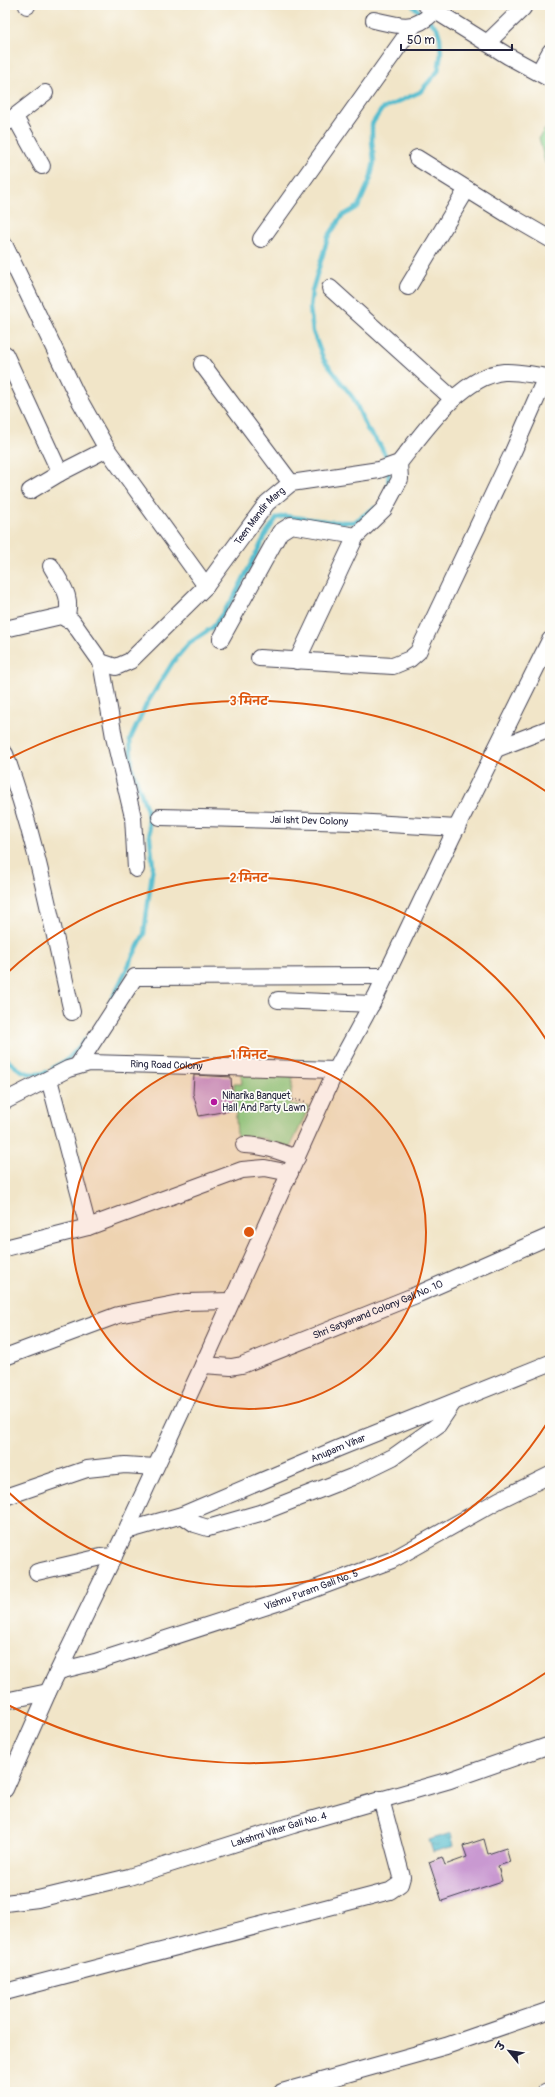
<svg xmlns="http://www.w3.org/2000/svg" width="555" height="2097" viewBox="0 0 555 2097" font-family="Pangolin,'Playpen Sans Deva',sans-serif">
<style>
.grass{fill:#8ed691;stroke:#587c66}
.water{fill:url(#water-ripples);stroke:#3a6f84}
.lines{fill:none;stroke-linecap:round;stroke-linejoin:round}
.stream{stroke:#52bcce;stroke-width:4.5}
.building{fill:#c999d1}
.minor-casing{stroke:#413f50;stroke-width:18}
.path{stroke:#413f50;stroke-width:2.5;stroke-dasharray:1 3;stroke-linecap:butt}
.minor{stroke:#fff;stroke-width:16}
.ring{fill:none;stroke:#de560e;stroke-width:2}
.poi-dot{fill:#b5179e;stroke:#fdfcf7;stroke-width:1.5}
.labels{text-anchor:middle;dominant-baseline:central;stroke-width:3.5;stroke-linejoin:round;paint-order:stroke}
.street-label{font-size:10px;fill:#22223b;stroke:#fdfcf7}
.poi-label{font-size:10px;fill:#22223b;stroke:#fdfcf7;text-anchor:start}
.centre{fill:#de560e;stroke:#fdfcf7;stroke-width:2}
.ring-label{font-size:12px;text-anchor:middle;font-weight:bold;fill:#de560e;stroke:#fdfcf7;stroke-width:3.5;stroke-linejoin:round;paint-order:stroke}
</style>
<defs>
<pattern id="water-ripples" width="26" height="14" patternUnits="userSpaceOnUse"><rect width="26" height="14" fill="#52bcce"/><path d="M2 4q2-2 4 0t4 0M15 11q2-2 4 0t4 0" fill="none" stroke="#4498a8"/></pattern>
</defs>
<rect width="100%" height="100%" fill="#fdfcf7"/>
<filter id="ink" filterUnits="userSpaceOnUse"><feTurbulence type="fractalNoise" baseFrequency=".025" numOctaves="2"/><feDisplacementMap in="SourceGraphic" scale="8" xChannelSelector="R" yChannelSelector="G"/><feConvolveMatrix kernelMatrix="1 2 1 2 8 2 1 2 1" color-interpolation-filters="sRGB"/></filter>
<filter id="wash" filterUnits="userSpaceOnUse"><feTurbulence type="fractalNoise" baseFrequency=".012" numOctaves="4" result="noise"/><feDisplacementMap in="SourceGraphic" scale="16" xChannelSelector="R" yChannelSelector="G"/><feGaussianBlur stdDeviation="0.9" result="paint"/><feColorMatrix in="noise" values="0 0 0 0 0 0 0 0 0 0 0 0 0 0 0 0 0 1.4 0 .05"/><feComposite in="paint" operator="in"/></filter>
<g filter="url(#wash)">
<rect width="100%" height="100%" fill="#f1e5c8"/>
<g class="grass">
<polygon points="550,123 550,168 545,163 539,137"/>
<polygon points="241,1074 293,1076 290,1104 309,1107 289,1150 266,1143 267,1139 237,1136 234,1084 242,1084"/>
</g>
<polygon class="water" points="451,1833 454,1846 433,1852 429,1840"/>
<g class="lines">
<g class="stream">
<polyline points="388,488 389,462 380,445 367,429 354,399 324,360 313,332 310,308 312,291 328,237 342,216 358,207 370,180 374,162 372,141 372,124 382,109 420,92 438,71 441,54 440,38 437,28 412,5"/>
<polyline points="111,1001 144,934 153,865 147,810 132,768 130,740 146,705 173,662 189,643 213,627 234,597 267,532 277,518 285,516 334,522 354,522 374,508"/>
<path d="M5 1057C17 1070 29 1078 46 1072"/>
<polyline points="53,1068 68,1059 86,1039"/>
</g>
</g>
<g id="blocks">
<g class="building">
<polygon points="194,1075 231,1077 233,1110 199,1116 193,1093"/>
<polygon points="484,1839 488,1854 506,1848 510,1862 498,1866 502,1881 442,1901 429,1862 442,1857 445,1865 467,1857 463,1846"/>
</g>
</g>
</g>
<g filter="url(#ink)">
<use href="#blocks" fill-opacity="0" stroke="#413f50" stroke-width="1"/>
<g class="lines">
<defs>
<g id="minor">
<polyline points="27,5 27,6"/>
<polyline points="426,5 508,56 550,79"/>
<path d="M374 20C400 26 413 32 434 12"/>
<polyline points="487,43 523,8 523,5"/>
<polyline points="539,72 550,52"/>
<polyline points="15,117 42,166"/>
<polyline points="5,124 45,93"/>
<polyline points="417,158 512,217 550,239"/>
<polyline points="261,239 413,26"/>
<polyline points="5,246 76,394 107,449 206,586"/>
<polyline points="408,287 467,189"/>
<polyline points="330,288 453,399"/>
<polyline points="5,354 60,473"/>
<polyline points="202,364 291,483"/>
<polyline points="30,491 60,473 107,449"/>
<path d="M51 566C62 586 73 595 66 619"/>
<path id="s1" d="M5 629 61 616 72 621 101 662 116 667 130 661 206 586 267 503 291 483 379 470 399 463C424 432 461 376 504 372 520 371 534 376 550 377"/>
<polyline points="221,639 280,532 291,525 356,536"/>
<polyline points="259,658 393,666 410,659 418,652 512,454 546,377"/>
<polyline points="297,661 356,536 384,509 400,479 399,463"/>
<polyline points="101,662 114,737 133,817 136,869"/>
<polyline points="496,749 550,728"/>
<path d="M5 754C36 837 52 926 72 1012"/>
<path id="s2" d="M160 817 355 822 457 828"/>
<polyline points="278,1000 372,1004"/>
<polyline points="78,1065 135,977 386,976"/>
<polyline points="49,1079 88,1227"/>
<path id="s3" d="M5 1101 68 1069 89 1063 336 1070"/>
<path d="M244 1145C262 1145 279 1151 297 1158"/>
<polyline points="5,1248 88,1227 242,1170 265,1168 290,1173"/>
<polyline points="5,1357 118,1315 185,1302 231,1301"/>
<path id="s4" d="M203 1365 231 1367 242 1365 416 1295 550 1236"/>
<polyline points="5,1497 87,1469 125,1465 155,1467"/>
<polyline points="182,1515 195,1524 208,1528 260,1513 352,1477 393,1457 438,1425 452,1404"/>
<path id="s5" d="M126 1531 182 1515 339 1448 550 1363"/>
<polyline points="37,1572 101,1557 114,1556"/>
<path id="s6" d="M59 1671 95 1662 277 1603 392 1560 499 1500 550 1475"/>
<polyline points="5,1701 48,1692"/>
<polyline points="5,1789 48,1692 126,1531 203,1365 336,1070 377,994 452,837 550,640"/>
<path id="s7" d="M5 1903 38 1899 129 1877 293 1825 450 1780 550 1745"/>
<polyline points="5,1992 390,1891 400,1884 402,1877 381,1799"/>
<polyline points="282,2092 446,2046 550,2010"/>
<polyline points="545,2092 550,2090"/>
</g>
</defs>
<use href="#minor" class="minor-casing"/>
<polyline class="path" points="288,1099 306,1102"/>
<use href="#minor" class="minor"/>
</g>
</g>
<circle cx="249" cy="1232" r="177" fill="#de560e" fill-opacity=".12"/>
<g class="ring">
<circle cx="249" cy="1232" r="177"/>
<path d="M549 1420A354 354 0 0 1 5 1489M5 975A354 354 0 0 1 549 1044"/>
<path d="M550 1670A531 531 0 0 1 8 1705M8 759A531 531 0 0 1 550 794"/>
</g>
<circle class="poi-dot" cx="214" cy="1102" r="4"/>
<g class="labels">
<g class="street-label">
<text stroke="none"><textPath href="#s1" startOffset="346">Teen Mandir Marg</textPath></text>
<text stroke="none"><textPath href="#s2" startOffset="149">Jai Isht Dev Colony</textPath></text>
<text stroke="none"><textPath href="#s3" startOffset="170">Ring Road Colony</textPath></text>
<text stroke="none"><textPath href="#s4" startOffset="186">Shri Satyanand Colony Gali No. 10</textPath></text>
<text stroke="none"><textPath href="#s5" startOffset="228">Anupam Vihar</textPath></text>
<text stroke="none"><textPath href="#s6" startOffset="265">Vishnu Puram Gali No. 5</textPath></text>
<text stroke="none"><textPath href="#s7" startOffset="284">Lakshmi Vihar Gali No. 4</textPath></text>
</g>
<g class="poi-label">
<text x="222" y="1096">Niharika Banquet<tspan x="222" dy="12">Hall And Party Lawn</tspan></text>
</g>
</g>
<circle cx="249" cy="1232" r="6" class="centre"/>
<g class="ring-label">
<text x="249" y="705">3 मिनट</text>
<text x="249" y="882">2 मिनट</text>
<text x="249" y="1059">1 मिनट</text>
</g>
<rect width="555" height="2097" fill="none" stroke="#fdfcf7" stroke-width="20"/>
<g transform="translate(509 2051) rotate(300)" stroke="#fdfcf7" stroke-width="3" paint-order="stroke">
<path d="M0-3L7 15L0 10L-7 15Z" fill="#22223b"/>
<text y="-6" font-size="11" font-weight="bold" text-anchor="middle" fill="#22223b">उ</text>
</g>
<path d="M401 44v6h111v-6" fill="none" stroke="#22223b" stroke-width="2"/>
<text x="407" y="44" font-size="12" fill="#22223b" stroke="#fdfcf7" stroke-width="3" paint-order="stroke">50 m</text>
</svg>
